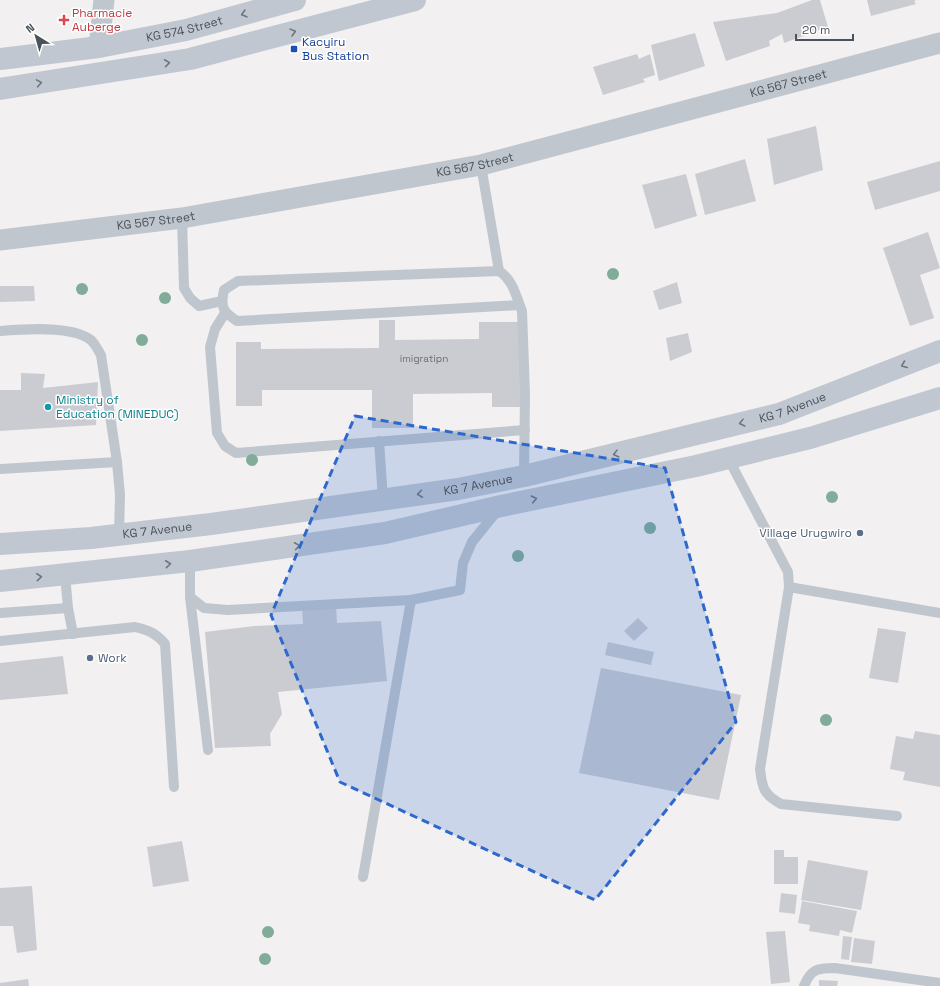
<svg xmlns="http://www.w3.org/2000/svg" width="940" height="986" viewBox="0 0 940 986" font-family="'Space Grotesk',sans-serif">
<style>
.building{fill:#cbccd2}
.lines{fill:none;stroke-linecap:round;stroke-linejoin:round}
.lane{stroke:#c0c6cd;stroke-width:10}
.street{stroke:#c0c6cd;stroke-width:21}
.secondary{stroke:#c0c7d1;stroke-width:22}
.tree{fill:#80ac99}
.oneway{stroke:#6d757e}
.marked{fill:#2e68ce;fill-opacity:0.2;stroke:#2e68ce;stroke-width:3;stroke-dasharray:8 5;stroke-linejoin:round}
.health-dot{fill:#e0444e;stroke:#fff;stroke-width:1.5}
.transit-dot{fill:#1a4fb4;stroke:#fff;stroke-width:1.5}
.culture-dot{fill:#0f9aa8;stroke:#fff;stroke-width:1.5}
.service-dot{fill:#5c6f8a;stroke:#fff;stroke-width:1.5}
.labels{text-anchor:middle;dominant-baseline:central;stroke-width:3;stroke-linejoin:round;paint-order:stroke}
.number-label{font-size:10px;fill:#6a7079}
.health-label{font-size:12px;fill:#be3a42;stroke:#fff;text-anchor:start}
.street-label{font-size:12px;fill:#4a525b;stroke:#fff}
.transit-label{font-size:12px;fill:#164399;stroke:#fff;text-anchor:start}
.culture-label{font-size:12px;fill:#0d838f;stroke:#fff;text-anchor:start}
.service-label{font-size:12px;fill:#4e5e75;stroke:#fff;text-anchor:end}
</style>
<rect width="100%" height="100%" fill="#f2f0f0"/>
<g class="building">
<polygon points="812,0 820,0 828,27 784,43 782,34 769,41 770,46 726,61 713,22 777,13"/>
<polygon points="867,0 917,0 914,1 916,4 871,16"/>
<polygon points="695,33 705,66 659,81 651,45"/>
<polygon points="637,54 639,59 650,54 655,75 643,79 645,82 603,95 593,67"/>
<polygon points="816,126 823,170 774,185 767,139"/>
<polygon points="745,159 756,201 705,215 695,174"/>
<polygon points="940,161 940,191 875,210 867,182"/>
<polygon points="686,174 697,216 655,229 642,185"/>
<polygon points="928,232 940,268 920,275 934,318 910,326 883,248"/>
<polygon points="677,282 682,303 659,310 653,291"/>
<polygon points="0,286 34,286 35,301 0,302"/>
<polygon points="379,320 395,320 395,340 479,339 479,322 521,322 521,407 492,407 492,393 413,394 413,428 372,428 372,390 262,390 262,406 236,406 236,342 261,342 261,349 379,348"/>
<polygon points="688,333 692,352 670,361 666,338"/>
<polygon points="21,373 45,374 43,388 98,382 96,425 0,431 0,390 21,390"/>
<polygon points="336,605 337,623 381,621 387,681 278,692 282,714 270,734 271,746 215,748 205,632 254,626 303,624 302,608"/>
<polygon points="638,618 648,628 634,641 624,631"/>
<polygon points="878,628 906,632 898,683 869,678"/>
<polygon points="608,642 654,652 651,665 605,655"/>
<polygon points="63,656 68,694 0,700 0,663"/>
<polygon points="601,668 741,695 719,800 579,773"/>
<polygon points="915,731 940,735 940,787 903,780 905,772 890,769 896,736 913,739"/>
<polygon points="182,841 189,881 153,887 147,847"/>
<polygon points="774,850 784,850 784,857 798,857 798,884 774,884"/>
<polygon points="808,860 868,871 861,910 801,900"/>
<polygon points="32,886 37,950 17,953 13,926 0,926 0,888"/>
<polygon points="781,893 797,895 795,914 779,912"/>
<polygon points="802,901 857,911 852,933 840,930 839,936 809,931 810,925 798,923"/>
<polygon points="785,931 790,982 771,984 766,932"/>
<polygon points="843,936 852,937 849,960 841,959"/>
<polygon points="854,938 875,941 872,964 851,962"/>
<polygon points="28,979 29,986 0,986 0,983"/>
<polygon points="819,980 838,981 837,986 819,986"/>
</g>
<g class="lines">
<g class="lane">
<polyline points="481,165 499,271"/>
<polyline points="182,218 184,288 190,298 199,306 222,301"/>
<path d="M519 305 237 321C223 312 220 307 224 290L238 281 499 271C513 280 516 296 522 311L525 394 524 476"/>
<polyline points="225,313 215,329 210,347 217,433 225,446 236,453 525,430"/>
<path d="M0 331C23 329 72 325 91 340 95 344 98 350 101 355L117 462 120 495 119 535"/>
<polyline points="379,441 383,499"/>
<path d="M728 458 788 572 789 587 760 769C762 788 764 795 781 804L897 816"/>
<polyline points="0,469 117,462"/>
<polyline points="190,561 190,597 204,608 228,610 411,600 460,590 463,563 472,542 497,511"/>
<polyline points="65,575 68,608 73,634"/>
<polyline points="789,587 940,613"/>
<polyline points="190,597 208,750"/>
<polyline points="0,613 68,608"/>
<path d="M0 641 135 627C148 630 156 633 165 644L174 787"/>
<polyline points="363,877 411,600"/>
<path d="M804 986C811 969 817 968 835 968L940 983"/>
</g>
<g class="street">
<polyline points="99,47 104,0"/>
<path id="s1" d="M0 240 182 218 481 165 940 43"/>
</g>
<g class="secondary">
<path id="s2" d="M0 59 99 47 186 30 295 0"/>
<polyline points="0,89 190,59 415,0"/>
<path id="s3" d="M0 544 91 538 211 524 458 489 524 476 779 414 940 351"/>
<polyline points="0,581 190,561 385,533 501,506 696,466 810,438 940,398"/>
</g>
</g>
<g class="tree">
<circle cx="613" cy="274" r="6"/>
<circle cx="82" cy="289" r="6"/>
<circle cx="165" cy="298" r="6"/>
<circle cx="142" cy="340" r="6"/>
<circle cx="252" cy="460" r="6"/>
<circle cx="832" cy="497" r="6"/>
<circle cx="650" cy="528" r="6"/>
<circle cx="518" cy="556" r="6"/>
<circle cx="826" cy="720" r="6"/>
<circle cx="268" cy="932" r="6"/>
<circle cx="265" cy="959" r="6"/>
</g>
<defs><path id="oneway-chevron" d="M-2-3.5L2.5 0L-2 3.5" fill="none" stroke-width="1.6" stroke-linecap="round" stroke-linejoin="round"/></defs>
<g class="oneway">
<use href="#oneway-chevron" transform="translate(244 14) rotate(164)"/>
<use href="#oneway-chevron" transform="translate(293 32) rotate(-15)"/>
<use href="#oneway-chevron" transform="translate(167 63) rotate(-8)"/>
<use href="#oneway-chevron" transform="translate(39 83) rotate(-10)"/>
<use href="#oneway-chevron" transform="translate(904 365) rotate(158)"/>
<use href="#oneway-chevron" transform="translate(742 423) rotate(166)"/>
<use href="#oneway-chevron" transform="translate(616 454) rotate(166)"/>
<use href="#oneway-chevron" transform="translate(420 494) rotate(172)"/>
<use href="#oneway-chevron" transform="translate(534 499) rotate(-12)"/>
<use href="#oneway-chevron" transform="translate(297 546) rotate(-8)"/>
<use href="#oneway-chevron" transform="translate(168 564) rotate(-6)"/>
<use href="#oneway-chevron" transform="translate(39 577) rotate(-5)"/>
</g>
<path class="marked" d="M355 416 665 468 736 722 595 900 340 782 271 615Z"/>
<path class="health-dot" d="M62 14h4v4h4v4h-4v4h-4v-4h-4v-4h4z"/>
<rect class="transit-dot" x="290" y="45" width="8" height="8" rx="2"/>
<circle class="culture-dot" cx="48" cy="407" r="4"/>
<g class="service-dot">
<circle cx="860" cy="533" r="4"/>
<circle cx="90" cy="658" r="4"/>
</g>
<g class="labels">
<g class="number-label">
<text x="424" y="358">imigratipn</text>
</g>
<g class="health-label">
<text x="72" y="13">Pharmacie<tspan x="72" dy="14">Auberge</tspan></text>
</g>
<g class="street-label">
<text stroke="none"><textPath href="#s2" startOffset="187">KG 574 Street</textPath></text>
<text stroke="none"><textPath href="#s1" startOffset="805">KG 567 Street</textPath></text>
<text stroke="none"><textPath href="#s1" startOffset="481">KG 567 Street</textPath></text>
<text stroke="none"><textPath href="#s1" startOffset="157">KG 567 Street</textPath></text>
<text stroke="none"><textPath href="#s3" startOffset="806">KG 7 Avenue</textPath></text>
<text stroke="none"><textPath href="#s3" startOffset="482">KG 7 Avenue</textPath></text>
<text stroke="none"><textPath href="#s3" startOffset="158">KG 7 Avenue</textPath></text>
</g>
<g class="transit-label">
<text x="302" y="42">Kacyiru<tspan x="302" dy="14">Bus Station</tspan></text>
</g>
<g class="culture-label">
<text x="56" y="400">Ministry of<tspan x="56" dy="14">Education (MINEDUC)</tspan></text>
</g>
<g class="service-label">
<text x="852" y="533">Village Urugwiro</text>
<text x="98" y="658" text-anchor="start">Work</text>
</g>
</g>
<g transform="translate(36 36) rotate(323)" stroke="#ffffff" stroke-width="3" paint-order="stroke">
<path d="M0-3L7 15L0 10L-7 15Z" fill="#4a525b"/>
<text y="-6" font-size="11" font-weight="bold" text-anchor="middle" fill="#4a525b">N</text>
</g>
<path d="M796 34v6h57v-6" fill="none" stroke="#4a525b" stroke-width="2"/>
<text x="802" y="34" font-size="12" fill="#4a525b" stroke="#ffffff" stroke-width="3" paint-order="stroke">20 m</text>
</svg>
